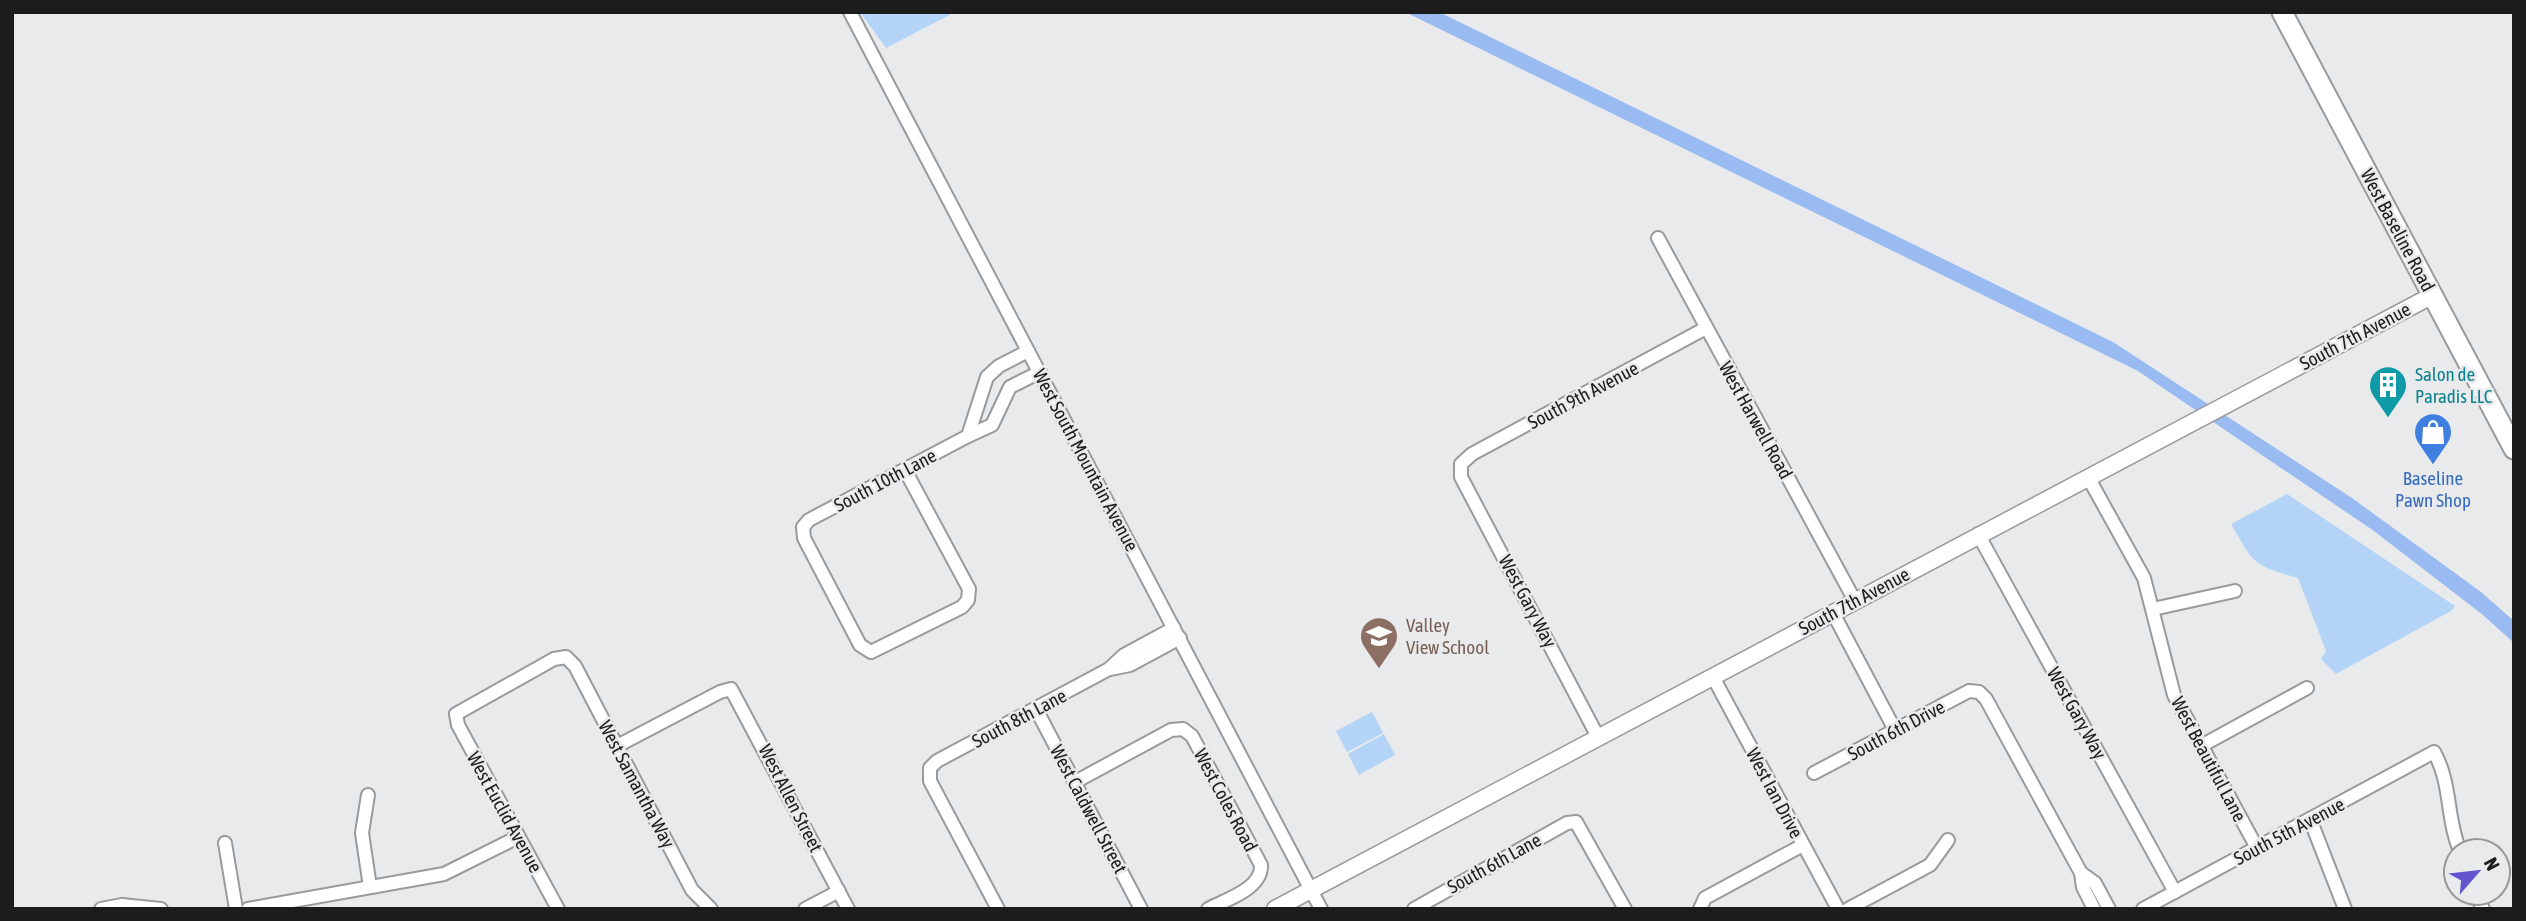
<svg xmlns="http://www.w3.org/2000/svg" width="2526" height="921" viewBox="0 0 2526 921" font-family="'Asap Condensed',sans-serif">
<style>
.green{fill:#b3d4f7}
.water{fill:#99bbf2}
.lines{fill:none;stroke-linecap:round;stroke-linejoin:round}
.minor-casing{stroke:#999a9c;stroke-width:16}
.tertiary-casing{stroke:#999a9c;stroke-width:19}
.primary-casing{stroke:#999a9c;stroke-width:23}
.minor{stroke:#fff;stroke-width:12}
.tertiary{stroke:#fff;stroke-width:16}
.primary{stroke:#fff;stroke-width:19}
.labels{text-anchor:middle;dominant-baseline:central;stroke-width:5;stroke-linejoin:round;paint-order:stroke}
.street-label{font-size:19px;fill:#1c1c1d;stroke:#e9eaec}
.culture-label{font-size:19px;fill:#0d838f;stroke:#e9eaec;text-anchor:start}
.shop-label{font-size:19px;fill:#366cbe;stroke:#e9eaec}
.education-label{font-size:19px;fill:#785e54;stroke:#e9eaec;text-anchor:start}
</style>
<rect width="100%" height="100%" fill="#e9eaec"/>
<g class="green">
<polygon points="860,12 955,12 886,48"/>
<path d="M2287 494 2455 606 2451 611 2336 674 2321 659 2326 651 2298 578C2252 565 2255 565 2231 524Z"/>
<polygon points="1372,712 1383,733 1347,752 1336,731"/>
<polygon points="1384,734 1395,755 1359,775 1348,754"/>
</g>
<polygon class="water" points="1405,12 1439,12 2113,342 2352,498 2481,592 2514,621 2514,643 2483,615 2374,531 2138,371"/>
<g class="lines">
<defs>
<g id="minor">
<polyline points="850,12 1321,909"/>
<polyline points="1658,238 1855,601"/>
<polyline points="968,436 987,377 999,366 1028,351"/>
<polyline points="905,470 969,589 968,600 962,607 871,652 860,645 804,538 803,527 809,520 968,436 992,425 1010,387 1040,372"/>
<polyline points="2088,477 2144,578 2174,695 2257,848"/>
<polyline points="1978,534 2175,892"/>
<polyline points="2153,609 2235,591"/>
<polyline points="1833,613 1895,730"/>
<polyline points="1110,669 1130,665 1180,638"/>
<polyline points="1713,677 1838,909"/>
<polyline points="1036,709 1141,909"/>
<polyline points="1598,737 1461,477 1461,464 1472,454 1706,328"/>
<polyline points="617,746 720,692 731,689 848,909"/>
<polyline points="2201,746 2307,688"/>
<polyline points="1814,773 1969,691 1979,692 1986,699 2081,873 2083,887 2094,909"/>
<path d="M1075 782 1171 730 1183 729 1192 736 1261 865C1262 889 1227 899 1208 909"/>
<polyline points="368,795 362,833 370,887"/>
<polyline points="2310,819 2345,909"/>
<polyline points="225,843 236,909"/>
<polyline points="2081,873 2095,883 2109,909"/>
<polyline points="2476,893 2483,909"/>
<polyline points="101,909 122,905 161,909"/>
<polyline points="248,909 444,874 518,837"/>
<polyline points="558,909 458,725 456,714 554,659 566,657 575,666 692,890 711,909"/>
<polyline points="805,909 839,891"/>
<polyline points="998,909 930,781 930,768 937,761 1109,669 1124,655 1174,628"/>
<polyline points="1414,909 1567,823 1576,822 1625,909"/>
<polyline points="1700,909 1705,898 1803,845"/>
<polyline points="1848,909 1930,865 1948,840"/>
<path d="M2143 909 2434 752C2452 784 2446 818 2460 851"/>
</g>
<polyline id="tertiary" points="1275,909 2433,295"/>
<polyline id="primary" points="2282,12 2514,449"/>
</defs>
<use href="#minor" class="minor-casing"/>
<use href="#tertiary" class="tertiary-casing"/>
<use href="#primary" class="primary-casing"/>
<use href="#minor" class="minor"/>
<use href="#tertiary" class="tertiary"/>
<use href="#primary" class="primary"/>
</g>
<defs>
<symbol id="building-pin" viewBox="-11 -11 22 30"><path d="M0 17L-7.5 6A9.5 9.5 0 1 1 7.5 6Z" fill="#0f9aa8" stroke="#e9eaec"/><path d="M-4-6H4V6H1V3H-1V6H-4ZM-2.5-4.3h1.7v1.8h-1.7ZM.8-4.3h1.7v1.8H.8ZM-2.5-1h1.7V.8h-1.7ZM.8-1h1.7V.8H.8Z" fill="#fff"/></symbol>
<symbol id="shop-pin" viewBox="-11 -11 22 30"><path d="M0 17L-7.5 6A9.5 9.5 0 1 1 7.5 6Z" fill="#3f7fe0" stroke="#e9eaec"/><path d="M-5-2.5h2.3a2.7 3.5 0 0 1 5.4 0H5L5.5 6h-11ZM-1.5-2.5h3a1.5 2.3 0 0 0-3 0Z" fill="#fff"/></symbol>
<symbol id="school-pin" viewBox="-11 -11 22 30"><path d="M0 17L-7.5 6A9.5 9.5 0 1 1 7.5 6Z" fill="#8d6e63" stroke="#e9eaec"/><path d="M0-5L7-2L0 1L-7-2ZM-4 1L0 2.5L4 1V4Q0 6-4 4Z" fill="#fff"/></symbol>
</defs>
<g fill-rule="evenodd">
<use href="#building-pin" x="2366" y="363" width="44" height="60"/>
<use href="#shop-pin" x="2411" y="410" width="44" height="60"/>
<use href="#school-pin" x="1357" y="614" width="44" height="60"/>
</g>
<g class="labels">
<g class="street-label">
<text transform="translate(2398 230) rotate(62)">West Baseline Road</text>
<text transform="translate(2355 336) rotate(-28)">South 7th Avenue</text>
<text transform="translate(1583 395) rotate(-28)">South 9th Avenue</text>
<text transform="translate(1756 420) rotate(61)">West Harwell Road</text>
<text transform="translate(1086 460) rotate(62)">West South Mountain Avenue</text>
<text transform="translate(885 480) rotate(-28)">South 10th Lane</text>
<text transform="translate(1528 601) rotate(62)">West Gary Way</text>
<text transform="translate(1854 601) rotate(-28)">South 7th Avenue</text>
<text transform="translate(2077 713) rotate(61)">West Gary Way</text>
<text transform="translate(1019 718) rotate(-28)">South 8th Lane</text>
<text transform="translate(1896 730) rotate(-28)">South 6th Drive</text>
<text transform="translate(2209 759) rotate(62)">West Beautiful Lane</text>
<text transform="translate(637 784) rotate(62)">West Samantha Way</text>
<text transform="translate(1775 793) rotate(62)">West Ian Drive</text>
<text transform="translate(791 798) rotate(63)">West Allen Street</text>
<text transform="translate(1226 800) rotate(62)">West Coles Road</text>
<text transform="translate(1089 809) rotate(62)">West Caldwell Street</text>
<text transform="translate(505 812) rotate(61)">West Euclid Avenue</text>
<text transform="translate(2289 831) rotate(-28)">South 5th Avenue</text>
<text transform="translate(1494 863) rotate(-29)">South 6th Lane</text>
</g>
<g class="culture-label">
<text x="2415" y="374">Salon de<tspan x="2415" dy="22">Paradis LLC</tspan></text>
</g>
<g class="shop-label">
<text x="2433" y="478">Baseline<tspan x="2433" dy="22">Pawn Shop</tspan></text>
</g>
<g class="education-label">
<text x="1406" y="625">Valley<tspan x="1406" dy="22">View School</tspan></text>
</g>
</g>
<rect width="2526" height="921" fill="none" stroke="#1c1c1d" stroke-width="28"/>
<g transform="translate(2477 872) rotate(62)"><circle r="33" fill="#e9eaec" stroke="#979899" stroke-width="2"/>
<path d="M0-5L12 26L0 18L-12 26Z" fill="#6155ce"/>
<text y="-10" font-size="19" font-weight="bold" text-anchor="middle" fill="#1c1c1d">N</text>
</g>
</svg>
